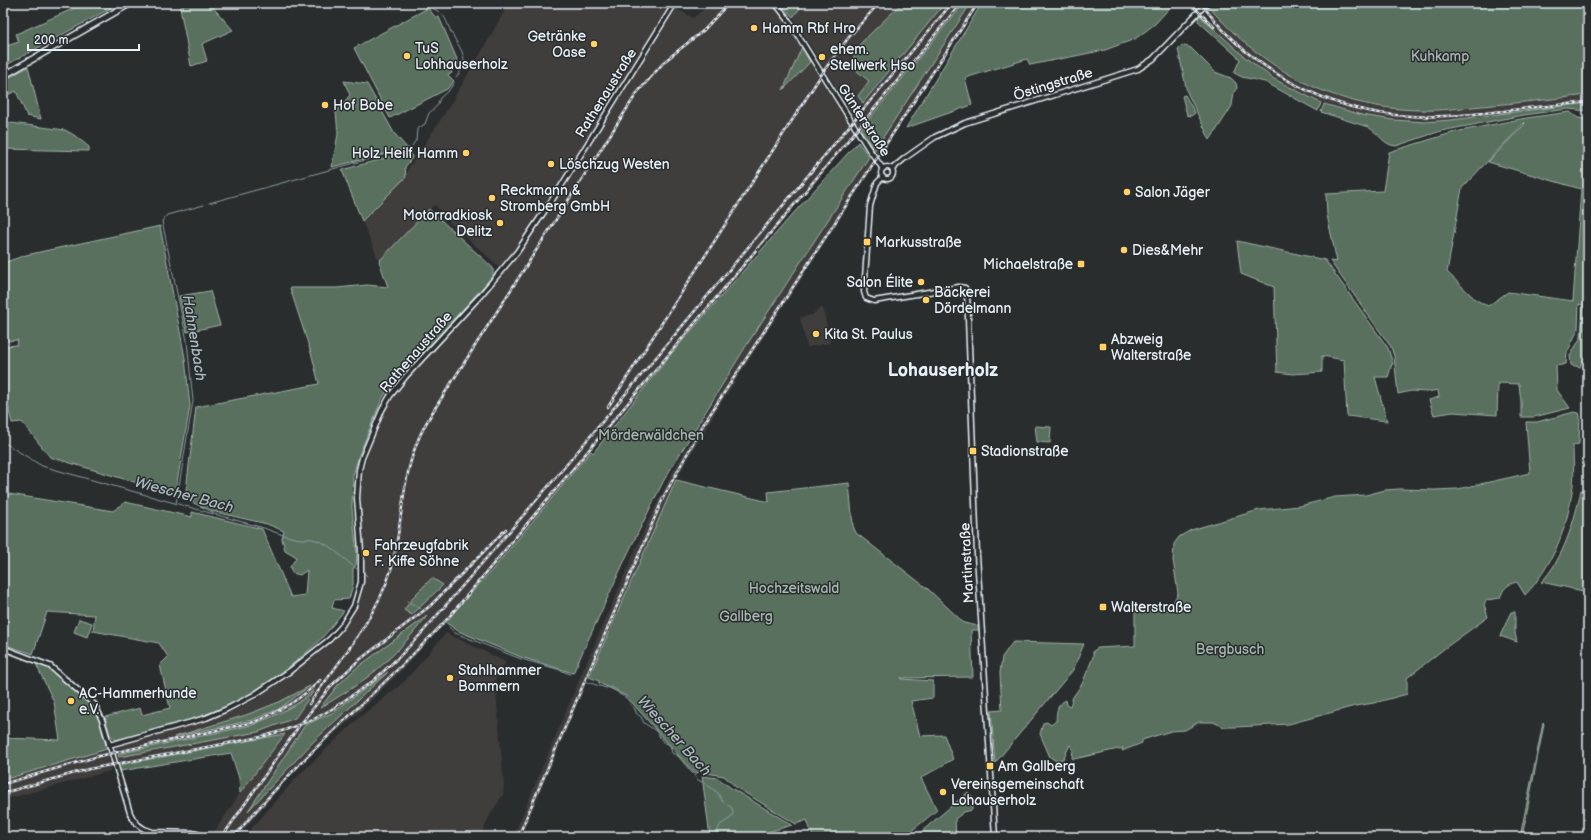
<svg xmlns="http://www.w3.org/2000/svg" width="1591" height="840" viewBox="0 0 1591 840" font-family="'Balsamiq Sans',sans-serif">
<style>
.built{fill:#403c3c}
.green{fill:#59705d;stroke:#a0b0aa;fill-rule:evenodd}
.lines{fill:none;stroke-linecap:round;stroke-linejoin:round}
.stream{stroke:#899ea5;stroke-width:1}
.minor-casing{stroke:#e8f1f8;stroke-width:7}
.major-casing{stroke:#e8f1f8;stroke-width:8}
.minor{stroke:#2a2d2e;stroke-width:4}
.major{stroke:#2a2d2e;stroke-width:5}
.rail-casing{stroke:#e8f1f8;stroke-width:2.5}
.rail{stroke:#2a2d2e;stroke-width:1;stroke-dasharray:3;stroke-linecap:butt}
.poi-dot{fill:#ffd166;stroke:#2a2d2e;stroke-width:1.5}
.labels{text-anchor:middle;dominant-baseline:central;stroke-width:3;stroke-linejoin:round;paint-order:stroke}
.poi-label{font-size:14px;fill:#e8f1f8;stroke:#2a2d2e;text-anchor:start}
.park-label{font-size:14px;fill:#a8b7b2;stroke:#2a2d2e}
.street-label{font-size:14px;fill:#e8f1f8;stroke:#2a2d2e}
.water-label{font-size:15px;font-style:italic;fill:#a9bac0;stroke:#2a2d2e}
.district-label{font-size:18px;font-weight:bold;fill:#e8f1f8;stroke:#2a2d2e}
</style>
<rect width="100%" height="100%" fill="#2a2d2e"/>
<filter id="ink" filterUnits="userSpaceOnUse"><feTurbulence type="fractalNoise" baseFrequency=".025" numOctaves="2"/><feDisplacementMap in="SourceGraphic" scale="8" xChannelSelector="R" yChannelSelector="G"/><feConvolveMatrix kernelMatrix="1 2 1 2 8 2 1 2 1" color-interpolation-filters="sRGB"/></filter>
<g filter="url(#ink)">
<g class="built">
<polygon points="507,3 667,3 693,18 711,3 770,3 782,16 855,135 493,569 405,667 359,712 296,768 238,837 218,837 213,834 240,793 239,778 231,753 120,771 118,765 111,766 110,771 3,800 3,780 107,749 109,760 116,759 114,749 116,745 147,736 186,726 225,714 242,706 258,698 314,657 344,628 357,607 364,583 360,485 368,452 382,414 401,386 454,330 504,271 449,222 435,205 429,209 379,261 362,221 406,177 408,169 445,113 482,51 508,5"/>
<polygon points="780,3 980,3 879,157 874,151 793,17"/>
<polygon points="1208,6 1244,43 1284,72 1323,92 1363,104 1400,109 1438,110 1588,95 1588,103 1451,120 1425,122 1393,120 1362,115 1322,103 1274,79 1246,58 1199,15 1201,12 1227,35 1204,9"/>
<polygon points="869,157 874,166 716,411 676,480 589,677 521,837 513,837 582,673 647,523 671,475 746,346"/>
<polygon points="823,308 830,343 807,347 800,318 812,315 818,309"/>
<polygon points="446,633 506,662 495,680 504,784 503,795 491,813 480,837 244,837 297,777 360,717 404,682"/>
</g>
<g class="green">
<polygon points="86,3 109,3 111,8 3,67 3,47 19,42 16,34"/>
<polygon points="187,3 209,3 233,30 202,44 207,61 191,66 180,8"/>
<polygon points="780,3 804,3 793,17"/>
<polygon points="902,3 945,3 863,103 858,96 869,81 851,66 856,52 862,42"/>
<polygon points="964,3 971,3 874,151 861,129"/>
<polygon points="982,3 1174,3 1155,24 1135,39 1105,50 1030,65 1027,59 965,78 972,105 906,128"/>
<path d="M1212 3H1588V95C1553 99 1517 103 1482 106 1461 108 1440 111 1419 110 1332 108 1264 70 1208 6Z"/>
<polygon points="428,8 436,18 439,17 459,64 450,69 452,73 448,75 454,81 447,89 390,118 354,48"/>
<polygon points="1199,15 1246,58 1274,79 1321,103 1318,111 1265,82 1242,77 1234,73 1240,59 1198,21"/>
<polygon points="1182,45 1191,48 1215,72 1231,78 1236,83 1237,88 1234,92 1232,106 1210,140 1187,92 1178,49"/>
<polygon points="802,47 810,62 783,90"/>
<polygon points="28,67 29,70 41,119 27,116 16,91 3,97 3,81"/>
<polygon points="344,81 367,84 394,133 407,148 332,167 338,134 336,112 350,95"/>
<polygon points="1185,95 1195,113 1191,116 1187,115 1182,96"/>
<path d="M1588 103V111L1568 109 1524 115 1441 131 1396 146C1383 145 1380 134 1368 127L1321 112 1324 104 1362 115 1393 120 1425 122 1451 120Z"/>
<path d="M1570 112 1578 118 1588 119V360L1582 362 1580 367 1571 365 1570 356 1581 337 1583 305 1579 304 1578 329 1567 353 1566 364 1556 366 1557 390 1570 408 1534 417H1521V402L1519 384 1498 383 1497 415 1453 412 1434 415 1429 400 1439 397 1438 390 1427 392 1411 391 1398 394 1394 356 1391 347 1330 261 1337 262 1327 215 1326 194 1383 191 1389 152 1455 132 1526 118ZM1525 122 1524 125 1488 162 1581 189 1573 301 1508 292 1488 306 1476 300 1447 272 1462 188Z"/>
<polygon points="3,122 65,130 74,135 89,147 89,151 3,149"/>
<polygon points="858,142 869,157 746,346 664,480 628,553 573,673 521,657 458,631 445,622 493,569 591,451 593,453 671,354 791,216"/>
<polygon points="411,151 412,158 405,167 406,177 362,221 342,170"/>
<path d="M429 209 493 268V276L425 351 420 353 394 379 381 401 359 455 353 475 352 508 357 554 356 565 353 569V585L349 599 334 600 332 608 344 611C336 620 329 631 321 639 294 665 261 690 227 706 192 721 153 730 116 740L110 735 105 717 140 708 142 715 170 708 160 665 168 657 159 643 93 631 95 615 47 612 33 654 3 644V493L113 511 125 502 192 517V512L262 529 291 597 305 595 307 570 300 575 292 573 290 567 296 558 295 556 285 550 282 539 284 531 267 524 211 511 185 499 196 407 319 384 312 356 290 288H337L367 285 388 287 379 261Z"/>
<polygon points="160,226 185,358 190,406 175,494 50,457 22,422 12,423 3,387 3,367 6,346 17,345 18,340 7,341 5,336 3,337 3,263 26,255"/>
<polygon points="1237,241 1325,260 1388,348 1393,364 1392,364 1388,377 1375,377 1387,421 1347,416 1344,360 1322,356 1322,372 1293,374 1277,372 1274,287 1241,274"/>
<polygon points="210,291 220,325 187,332 179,296"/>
<path d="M1574 412 1579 413 1580 416 1579 444 1573 445C1573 460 1575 477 1572 492 1567 529 1552 567 1525 595L1517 582C1507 584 1503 589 1500 598L1487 600 1484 604 1488 617 1445 648 1407 678V694L1374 703 1355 706 1289 724 1236 727H1224L1213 722H1199L1185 730 1171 731 1142 740V743L1122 751 1123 748 1074 759 1072 758 1073 749 1070 745 1063 759 1056 761 1050 757 1040 734 1043 723 1047 722 1051 725 1056 721C1057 711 1056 705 1066 700L1067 705 1070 706 1073 697 1082 684 1093 657V651L1098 648 1135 646V606H1157L1173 603 1178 593 1173 560 1174 544 1179 537 1191 530 1259 510 1300 506 1335 497 1366 495 1385 490 1399 489 1434 490 1458 489 1530 473 1526 422H1537Z"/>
<polygon points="1035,426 1051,427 1050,443 1037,442"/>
<polygon points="676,480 769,502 768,492 849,483 853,526 856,533 928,589 964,623 978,626 979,630 971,630 973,677 900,678 901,679 933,681 933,698 911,701 920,736 944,735 953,759 921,778 937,810 904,837 813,837 807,820 796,824 737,788 724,776 706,773 702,770 695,774 626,696 599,683 599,681 589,677"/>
<path d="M1581 490 1588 491V592L1541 582C1563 561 1575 519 1581 490Z"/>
<polygon points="432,578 443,585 412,615 404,610 416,594"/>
<polygon points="1511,612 1515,612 1515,633 1517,642 1500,636"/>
<path d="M427 616C411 636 394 656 374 672 357 686 338 697 320 708L337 686 355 669Z"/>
<polygon points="79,619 92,623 87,637 74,632"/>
<polygon points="1013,642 1084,644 1073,670 995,763 991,711 1002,710 1000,673 1002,657"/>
<polygon points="36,664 50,668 87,699 97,712 107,749 3,780 3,738 60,740 54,702"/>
<polygon points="388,672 315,740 248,811 305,725 332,713"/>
<polygon points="310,686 279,709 252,720 174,737 246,715 279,702"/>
<polygon points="315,689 295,718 258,732 119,757 118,754 252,725 278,714 298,703"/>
<polygon points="1543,723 1544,724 1522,837 1520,837"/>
<polygon points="285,734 240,793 239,778 231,753 120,771 118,765"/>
<polygon points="702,776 718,778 731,788 792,825 751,837 710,837"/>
<polygon points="968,792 972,796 972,810 964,812 955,819 956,837 915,837"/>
</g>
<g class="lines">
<g class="stream">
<polyline points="429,3 431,7 439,12"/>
<path d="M442 14C447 20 448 26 451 32 459 48 473 60 456 77"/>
<polyline points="412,146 416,140 417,129 425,124 429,113 437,106 440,98 449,90 454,83"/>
<polyline points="209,203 409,148"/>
<path d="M3 442 42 466 264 528C276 533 288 537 300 539 306 539 311 538 316 540 331 544 345 561 357 569"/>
<polyline points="176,504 193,401 187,341 162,221 167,215 204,205"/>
<polyline points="364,573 367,576"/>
<polyline points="407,601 421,609"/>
<polyline points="449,627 455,633 521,659 557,669 570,674"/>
<path d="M587 682 606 688 611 687 617 690 619 694C625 697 629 699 630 705L635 709 636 713 641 717 644 723 656 731 663 742 670 745 672 753 678 756 698 780 706 784 718 793 722 801 732 808 733 813 731 818 720 825 715 837"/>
</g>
<defs>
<g id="minor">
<polyline points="775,3 787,18 868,148 883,169"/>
<circle cx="887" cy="173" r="6"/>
<polyline points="892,169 905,158 935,137 965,123 1138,69 1153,59 1207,3"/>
<polyline points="883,177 877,183 870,206 864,292 866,298 874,301 959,287 965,288 967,292 977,555 995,837"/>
<path d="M3 648 50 666 95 705 102 720 130 813C134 823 141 829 152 832L192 833 209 837"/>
<polyline points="109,745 206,718 227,709 254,695 290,671 330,639 341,627 354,606 361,582 361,551 357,498 359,470 362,458 382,410 390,396 406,376 480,296 517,252 560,188 675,3"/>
</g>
<polyline id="major" points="3,76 131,3"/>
</defs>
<use href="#minor" class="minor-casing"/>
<use href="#major" class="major-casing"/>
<use href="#minor" class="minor"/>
<use href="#major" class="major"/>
<defs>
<g id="rail">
<polyline points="1190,3 1214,27"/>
<path d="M1201 3C1248 69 1329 113 1410 116 1441 118 1473 114 1504 111 1532 107 1560 105 1588 102"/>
<polyline points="608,407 825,69 849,37 879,3"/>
<path d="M309 704C337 664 377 617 391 570 402 529 401 485 416 445 420 434 426 423 432 413L637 93 665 61 704 30 729 3"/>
<path d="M3 784 99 756 254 722C279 712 301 700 320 680"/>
<polyline points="3,793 89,769 261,737 285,730 314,719 332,709 373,681 400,656 421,634 552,482 952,3"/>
<polyline points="222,837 299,726 331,686 358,661 430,606 506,529"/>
<path d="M234 837C298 757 379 693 448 618L860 126 961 3"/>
<polyline points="518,837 664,496 703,425 978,3"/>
</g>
</defs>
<use href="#rail" class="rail-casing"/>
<use href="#rail" class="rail"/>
</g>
</g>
<g class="poi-dot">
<circle cx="754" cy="28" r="4"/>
<circle cx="594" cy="44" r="4"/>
<circle cx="407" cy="56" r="4"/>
<circle cx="822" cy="57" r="4"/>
<circle cx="325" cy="105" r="4"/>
<circle cx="466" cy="153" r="4"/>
<circle cx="551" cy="164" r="4"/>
<circle cx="1127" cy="192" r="4"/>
<circle cx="492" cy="198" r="4"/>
<circle cx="500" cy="223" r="4"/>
<rect x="863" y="238" width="8" height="8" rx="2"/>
<circle cx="1124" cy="250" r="4"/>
<rect x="1077" y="260" width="8" height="8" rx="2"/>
<circle cx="921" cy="282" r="4"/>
<circle cx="926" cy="300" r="4"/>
<circle cx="816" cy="334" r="4"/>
<rect x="1099" y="343" width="8" height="8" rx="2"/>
<rect x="969" y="447" width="8" height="8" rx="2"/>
<circle cx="366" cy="553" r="4"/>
<rect x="1099" y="603" width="8" height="8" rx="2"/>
<circle cx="450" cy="678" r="4"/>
<circle cx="71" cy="701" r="4"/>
<rect x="986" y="762" width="8" height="8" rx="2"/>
<circle cx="943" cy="792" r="4"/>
</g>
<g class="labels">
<g class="poi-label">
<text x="762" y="28">Hamm Rbf Hro</text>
<text x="586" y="36" text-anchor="end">Getränke<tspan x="586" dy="16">Oase</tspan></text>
<text x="415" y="48">TuS<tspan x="415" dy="16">Lohhauserholz</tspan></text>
<text x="830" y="49">ehem.<tspan x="830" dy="16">Stellwerk Hso</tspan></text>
<text x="333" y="105">Hof Bobe</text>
<text x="458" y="153" text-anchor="end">Holz Heilf Hamm</text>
<text x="559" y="164">Löschzug Westen</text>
<text x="500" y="190">Reckmann &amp;<tspan x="500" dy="16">Stromberg GmbH</tspan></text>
<text x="1135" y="192">Salon Jäger</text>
<text x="492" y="215" text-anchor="end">Motorradkiosk<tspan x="492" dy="16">Delitz</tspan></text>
<text x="875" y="242">Markusstraße</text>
<text x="1132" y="250">Dies&amp;Mehr</text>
<text x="1073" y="264" text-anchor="end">Michaelstraße</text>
<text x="913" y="282" text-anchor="end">Salon Élite</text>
<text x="934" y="292">Bäckerei<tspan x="934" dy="16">Dördelmann</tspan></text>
<text x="824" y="334">Kita St. Paulus</text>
<text x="1111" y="339">Abzweig<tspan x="1111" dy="16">Walterstraße</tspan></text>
<text x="981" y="451">Stadionstraße</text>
<text x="374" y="545">Fahrzeugfabrik<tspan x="374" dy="16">F. Kiffe Söhne</tspan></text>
<text x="1111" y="607">Walterstraße</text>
<text x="458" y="670">Stahlhammer<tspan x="458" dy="16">Bommern</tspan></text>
<text x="79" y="693">AC-Hammerhunde<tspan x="79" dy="16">e.V.</tspan></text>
<text x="998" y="766">Am Gallberg</text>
<text x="951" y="784">Vereinsgemeinschaft<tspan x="951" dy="16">Lohauserholz</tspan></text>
</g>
<g class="park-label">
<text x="1440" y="56">Kuhkamp</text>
<text x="651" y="435">Mörderwäldchen</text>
<text x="794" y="588">Hochzeitswald</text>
<text x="746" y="616">Gallberg</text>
<text x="1230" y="649">Bergbusch</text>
</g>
<g class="street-label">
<text transform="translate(1053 84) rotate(-17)">Östingstraße</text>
<text transform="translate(606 93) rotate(-58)">Rathenaustraße</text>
<text transform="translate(864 120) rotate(57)">Günterstraße</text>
<text transform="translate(416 352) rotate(-49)">Rathenaustraße</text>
<text transform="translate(967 563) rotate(-93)">Martinstraße</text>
</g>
<g class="water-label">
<text transform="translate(194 338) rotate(81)">Hahnenbach</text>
<text transform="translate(184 495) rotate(15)">Wiescher Bach</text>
<text transform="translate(674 736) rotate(48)">Wiescher Bach</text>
</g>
<g class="district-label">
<text x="943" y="370">Lohauserholz</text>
</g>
</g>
<rect width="1591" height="840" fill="none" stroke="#2a2d2e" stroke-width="16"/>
<rect x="8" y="8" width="1575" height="824" fill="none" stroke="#e8f1f8" stroke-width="1.5" filter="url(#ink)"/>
<path d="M28 44v6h111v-6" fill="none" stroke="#e8f1f8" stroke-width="2"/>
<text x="34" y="44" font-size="12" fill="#e8f1f8" stroke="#2a2d2e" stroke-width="3" paint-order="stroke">200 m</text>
</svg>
